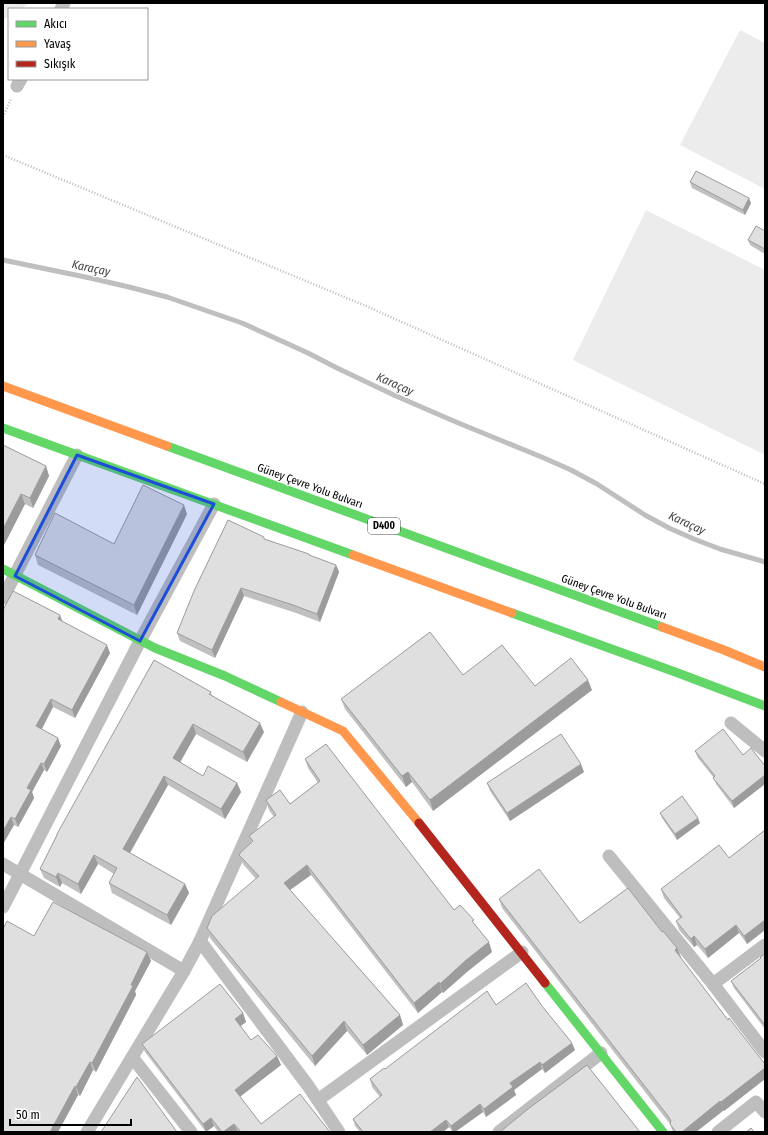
<svg xmlns="http://www.w3.org/2000/svg" width="768" height="1135" viewBox="0 0 768 1135" font-family="'Fira Sans Condensed',sans-serif">
<style>
.green{fill:#ececec}
.lines{fill:none;stroke-linecap:round;stroke-linejoin:round}
.stream{stroke:#bfbfbf;stroke-width:5}
.path{stroke:#b9b9b9;stroke-width:2.5;stroke-dasharray:1 2;stroke-linecap:butt}
.street{stroke:#bebebe;stroke-width:13}
.fast{stroke:#63d668;stroke-width:9}
.slow{stroke:#ff974d;stroke-width:9}
.jam{stroke:#b3261e;stroke-width:9}
.wall{fill:#c0c0c0}
.shaded-wall{fill:#9c9c9c}
.building{fill:#dfdfdf;stroke:#9c9c9c}
.marked{fill:#1d4ed8;fill-opacity:0.2;stroke:#1d4ed8;stroke-width:3;stroke-linejoin:round}
.labels{text-anchor:middle;dominant-baseline:central;stroke-width:3;stroke-linejoin:round;paint-order:stroke}
.shield{fill:#fff;stroke:#4c4c4c;stroke-width:1}
.shield-label{font-size:10px;font-weight:bold;fill:#000}
.street-label{font-size:11px;fill:#000;stroke:#fff}
.water-label{font-size:12px;font-style:italic;fill:#444;stroke:#fff}
</style>
<rect width="100%" height="100%" fill="#fff"/>
<g class="green">
<polygon points="3,3 30,3 20,9 9,9 9,16 3,20"/>
<polygon points="740,30 765,43 765,189 680,145"/>
<polygon points="646,210 765,270 765,455 573,360"/>
</g>
<g class="lines">
<polyline class="stream" points="3,260 90,278 129,287 167,297 242,323 308,353 337,368 396,396 456,422 544,458 571,470 597,484 645,515 669,528 694,539 720,549 765,562"/>
<g class="path">
<polyline points="3,117 11,99"/>
<polyline points="3,155 366,306 765,484"/>
</g>
<g class="street">
<polyline points="61,9 64,3"/>
<polyline points="17,86 21,79"/>
<polyline points="3,598 77,455"/>
<polyline points="731,723 765,751"/>
<polyline points="609,856 713,984 765,1052"/>
<polyline points="3,864 184,971"/>
<polyline points="3,907 140,641 214,504"/>
<polyline points="200,941 309,1087 339,1132"/>
<polyline points="713,984 765,945"/>
<polyline points="132,1057 191,1132"/>
<polyline points="318,1100 522,952"/>
<polyline points="87,1132 184,971 200,941 302,712"/>
<polyline points="499,1132 601,1053"/>
<polyline points="718,1132 756,1102 765,1112"/>
</g>
<g class="fast">
<polyline points="3,428 353,555"/>
<polyline points="167,446 662,627"/>
<polyline points="3,569 155,648 225,676 281,702"/>
<polyline points="512,613 678,673 765,706"/>
<polyline points="545,983 663,1132"/>
</g>
<g class="slow">
<polyline points="3,386 167,446"/>
<polyline points="353,555 512,613"/>
<polyline points="662,627 724,650 765,667"/>
<polyline points="281,702 343,731 419,823"/>
</g>
<polyline class="jam" points="419,823 545,983"/>
</g>
<g class="wall">
<polygon points="690,182 751,203 745,215 692,188"/>
<polygon points="765,231 765,254 750,245 748,240"/>
<polygon points="3,445 46,466 49,476 33,508 25,504 4,545 3,545"/>
<polygon points="187,514 137,615 38,565 35,555 114,544"/>
<polygon points="266,540 336,565 339,572 320,622 296,613 244,596 215,658 180,641 177,633"/>
<polygon points="62,621 110,653 75,718 53,707 42,729 61,746 47,772 44,770 32,792 34,798 18,827 14,825 3,844"/>
<polygon points="463,675 535,686 592,690 433,811 412,782 406,787 345,709 341,699"/>
<polygon points="211,692 212,696 264,732 247,762 196,734 180,762 203,776 237,783 241,792 225,819 168,785 130,853 185,884 189,893 171,925 112,893 109,883 114,874 98,864 81,894 62,883 60,887 44,878 40,869 57,835 57,834"/>
<polygon points="695,751 743,755 765,766 765,784 734,808 716,784 714,778 698,758"/>
<polygon points="305,759 454,910 476,925 492,952 468,971 443,993 442,992 418,1013 311,875 290,890 400,1015 403,1025 367,1055 347,1031 315,1066 210,938 207,928 256,879 243,864 239,855 252,842 249,836 274,817 269,810 266,800 290,804 318,783 308,768"/>
<polygon points="584,772 510,821 490,791 487,783"/>
<polygon points="660,813 700,823 677,840 662,818"/>
<polygon points="765,830 765,930 747,944 739,933 708,958 697,945 694,947 679,930 676,921 680,918 664,898 661,889 729,858"/>
<polygon points="499,899 580,923 681,957 680,957 728,1020 765,1064 765,1079 724,1111 724,1110 696,1132 673,1132 670,1124 502,908"/>
<polygon points="3,929 34,936 147,952 151,961 135,991 136,995 96,1072 93,1070 80,1096 78,1095 58,1132 3,1132"/>
<polygon points="765,954 765,1029 734,988 731,981 761,958 760,957"/>
<polygon points="496,1005 575,1050 545,1073 542,1069 514,1090 516,1095 486,1117 483,1112 455,1132 453,1132 449,1127 443,1132 360,1132 355,1126 353,1119 380,1097 372,1087 370,1079 385,1069"/>
<polygon points="243,1013 246,1022 240,1026 251,1040 277,1056 281,1065 240,1097 261,1124 330,1132 218,1132 214,1126 206,1132 145,1052 142,1044"/>
</g>
<g class="shaded-wall">
<polygon points="749,198 751,203 745,215 743,210"/>
<polygon points="46,466 49,476 33,508 30,498"/>
<polygon points="21,494 25,504 4,545 3,543 3,529"/>
<polygon points="184,505 187,514 137,615 134,605"/>
<polygon points="336,565 339,572 320,622 317,614"/>
<polygon points="241,588 244,596 215,658 212,650"/>
<polygon points="60,615 63,623 58,619"/>
<polygon points="107,645 110,653 75,718 72,710"/>
<polygon points="588,680 592,690 433,811 430,800"/>
<polygon points="51,699 53,707 39,734 36,726"/>
<polygon points="260,723 264,732 247,762 243,752"/>
<polygon points="193,724 196,734 177,768 173,758"/>
<polygon points="58,738 61,746 47,772 44,764"/>
<polygon points="41,763 44,770 32,792 34,798 18,827 15,819 27,788"/>
<polygon points="581,764 584,772 510,821 507,813"/>
<polygon points="408,772 412,782 406,787 402,776"/>
<polygon points="765,775 765,784 734,808 732,801"/>
<polygon points="164,776 168,785 127,858 123,849"/>
<polygon points="237,783 241,792 225,819 221,809"/>
<polygon points="11,817 14,825 3,844 3,831"/>
<polygon points="698,818 700,823 677,840 675,834"/>
<polygon points="94,855 98,864 81,894 78,884"/>
<polygon points="307,865 311,875 287,892 284,883"/>
<polygon points="58,873 62,883 60,887 56,877"/>
<polygon points="185,884 189,893 171,925 167,915"/>
<polygon points="765,920 765,930 747,944 744,936"/>
<polygon points="736,925 739,933 708,958 705,949"/>
<polygon points="694,936 697,945 694,947 691,939"/>
<polygon points="489,942 492,952 468,971 443,993 440,984 465,961"/>
<polygon points="677,948 681,957 678,959 675,950"/>
<polygon points="147,952 151,961 135,991 136,995 96,1072 92,1063"/>
<polygon points="439,982 442,992 418,1013 414,1003"/>
<polygon points="243,1013 246,1022 238,1028 235,1019"/>
<polygon points="400,1015 403,1025 367,1055 363,1045"/>
<polygon points="344,1021 347,1031 315,1066 312,1056"/>
<polygon points="572,1043 575,1050 545,1073 542,1065"/>
<polygon points="277,1056 281,1065 238,1098 235,1090"/>
<polygon points="90,1062 93,1070 80,1096 76,1087"/>
<polygon points="540,1062 542,1069 514,1090 516,1095 486,1117 484,1109 510,1083"/>
<polygon points="765,1068 765,1079 724,1111 721,1102"/>
<polygon points="75,1086 78,1095 58,1132 50,1132"/>
<polygon points="720,1101 724,1110 696,1132 682,1132"/>
<polygon points="480,1104 483,1112 455,1132 453,1132 451,1126"/>
<polygon points="211,1118 214,1126 206,1132 203,1124"/>
<polygon points="446,1120 449,1127 443,1132 430,1132"/>
<polygon points="234,1124 238,1132 223,1132"/>
</g>
<g class="building">
<polygon points="696,171 749,198 743,210 690,182"/>
<polygon points="756,226 765,231 765,249 748,240"/>
<polygon points="3,445 46,466 30,498 21,494 3,529"/>
<polygon points="143,485 184,505 134,605 35,555 55,513 114,544"/>
<polygon points="228,520 264,537 264,539 309,554 309,555 336,565 317,614 293,605 241,588 212,650 177,633 194,591"/>
<polygon points="13,591 60,615 58,619 107,645 72,710 51,699 36,726 58,738 44,764 41,763 27,788 31,790 15,819 11,817 3,831 3,610"/>
<polygon points="430,632 463,675 502,645 535,686 571,658 588,680 430,800 408,772 402,776 341,699"/>
<polygon points="154,660 211,692 209,694 260,723 243,752 193,724 173,758 203,776 208,766 237,783 221,809 164,776 123,849 185,884 167,915 109,883 117,868 94,855 78,884 58,873 56,877 40,869 57,835 57,834"/>
<polygon points="723,729 743,755 751,748 765,766 765,775 732,801 713,778 715,776 695,751"/>
<polygon points="561,734 581,764 507,813 487,783"/>
<polygon points="326,744 454,910 460,905 474,920 472,921 489,942 465,961 440,984 439,982 414,1003 307,865 284,883 400,1015 363,1045 344,1021 312,1056 207,928 212,916 259,876 239,855 241,852 253,841 249,836 276,815 266,800 280,790 290,804 320,781 305,759"/>
<polygon points="682,796 698,818 675,834 660,813"/>
<polygon points="765,830 765,902 764,903 765,904 765,920 744,936 736,925 705,949 694,936 691,939 676,921 682,917 661,889 719,845 729,858"/>
<polygon points="539,869 580,923 628,888 662,932 663,931 677,948 675,950 728,1020 729,1018 765,1064 765,1068 721,1102 720,1101 682,1132 676,1132 670,1124 671,1121 668,1116 499,899"/>
<polygon points="53,902 147,952 131,985 133,986 92,1063 90,1062 76,1087 75,1086 50,1132 5,1132 3,1131 3,929 7,921 34,936"/>
<polygon points="765,954 765,1025 731,981 761,958 760,957"/>
<polygon points="526,983 542,1006 572,1043 542,1065 540,1062 510,1083 513,1087 484,1109 480,1104 451,1126 446,1120 430,1132 363,1132 353,1119 382,1095 370,1079 384,1068 385,1069 487,991 496,1005"/>
<polygon points="220,984 243,1013 235,1019 251,1040 258,1035 277,1056 235,1090 261,1124 300,1094 330,1132 241,1132 234,1124 223,1132 222,1132 211,1118 203,1124 142,1044"/>
<polygon points="587,1065 640,1132 500,1132 528,1109"/>
<polygon points="137,1077 177,1132 101,1132"/>
<polygon points="751,1128 754,1132 746,1132"/>
</g>
<path class="marked" d="M77 455 214 504 140 641 15 576Z"/>
<g class="labels">
<rect class="shield" x="368" y="518" width="32" height="16" rx="3"/>
<g class="shield-label">
<text x="384" y="526">D400</text>
</g>
<g class="street-label">
<text transform="translate(310 486) rotate(20)">Güney Çevre Yolu Bulvarı</text>
<text transform="translate(614 597) rotate(20)">Güney Çevre Yolu Bulvarı</text>
</g>
<g class="water-label">
<text transform="translate(91 268) rotate(12)">Karaçay</text>
<text transform="translate(395 384) rotate(24)">Karaçay</text>
<text transform="translate(687 523) rotate(25)">Karaçay</text>
</g>
</g>
<rect width="768" height="1135" fill="none" stroke="#000000" stroke-width="8"/>
<rect x="8" y="8" width="140" height="72" fill="#ffffff" stroke="#999999"/>
<rect x="16" y="21" width="20" height="6" fill="#63d668" stroke="#999999"/>
<text x="44" y="28" font-size="12" fill="#000000">Akıcı</text>
<rect x="16" y="41" width="20" height="6" fill="#ff974d" stroke="#999999"/>
<text x="44" y="48" font-size="12" fill="#000000">Yavaş</text>
<rect x="16" y="61" width="20" height="6" fill="#b3261e" stroke="#999999"/>
<text x="44" y="68" font-size="12" fill="#000000">Sıkışık</text>
<path d="M10 1119v6h121v-6" fill="none" stroke="#000000" stroke-width="2"/>
<text x="16" y="1119" font-size="12" fill="#000000" stroke="#ffffff" stroke-width="3" paint-order="stroke">50 m</text>
</svg>
